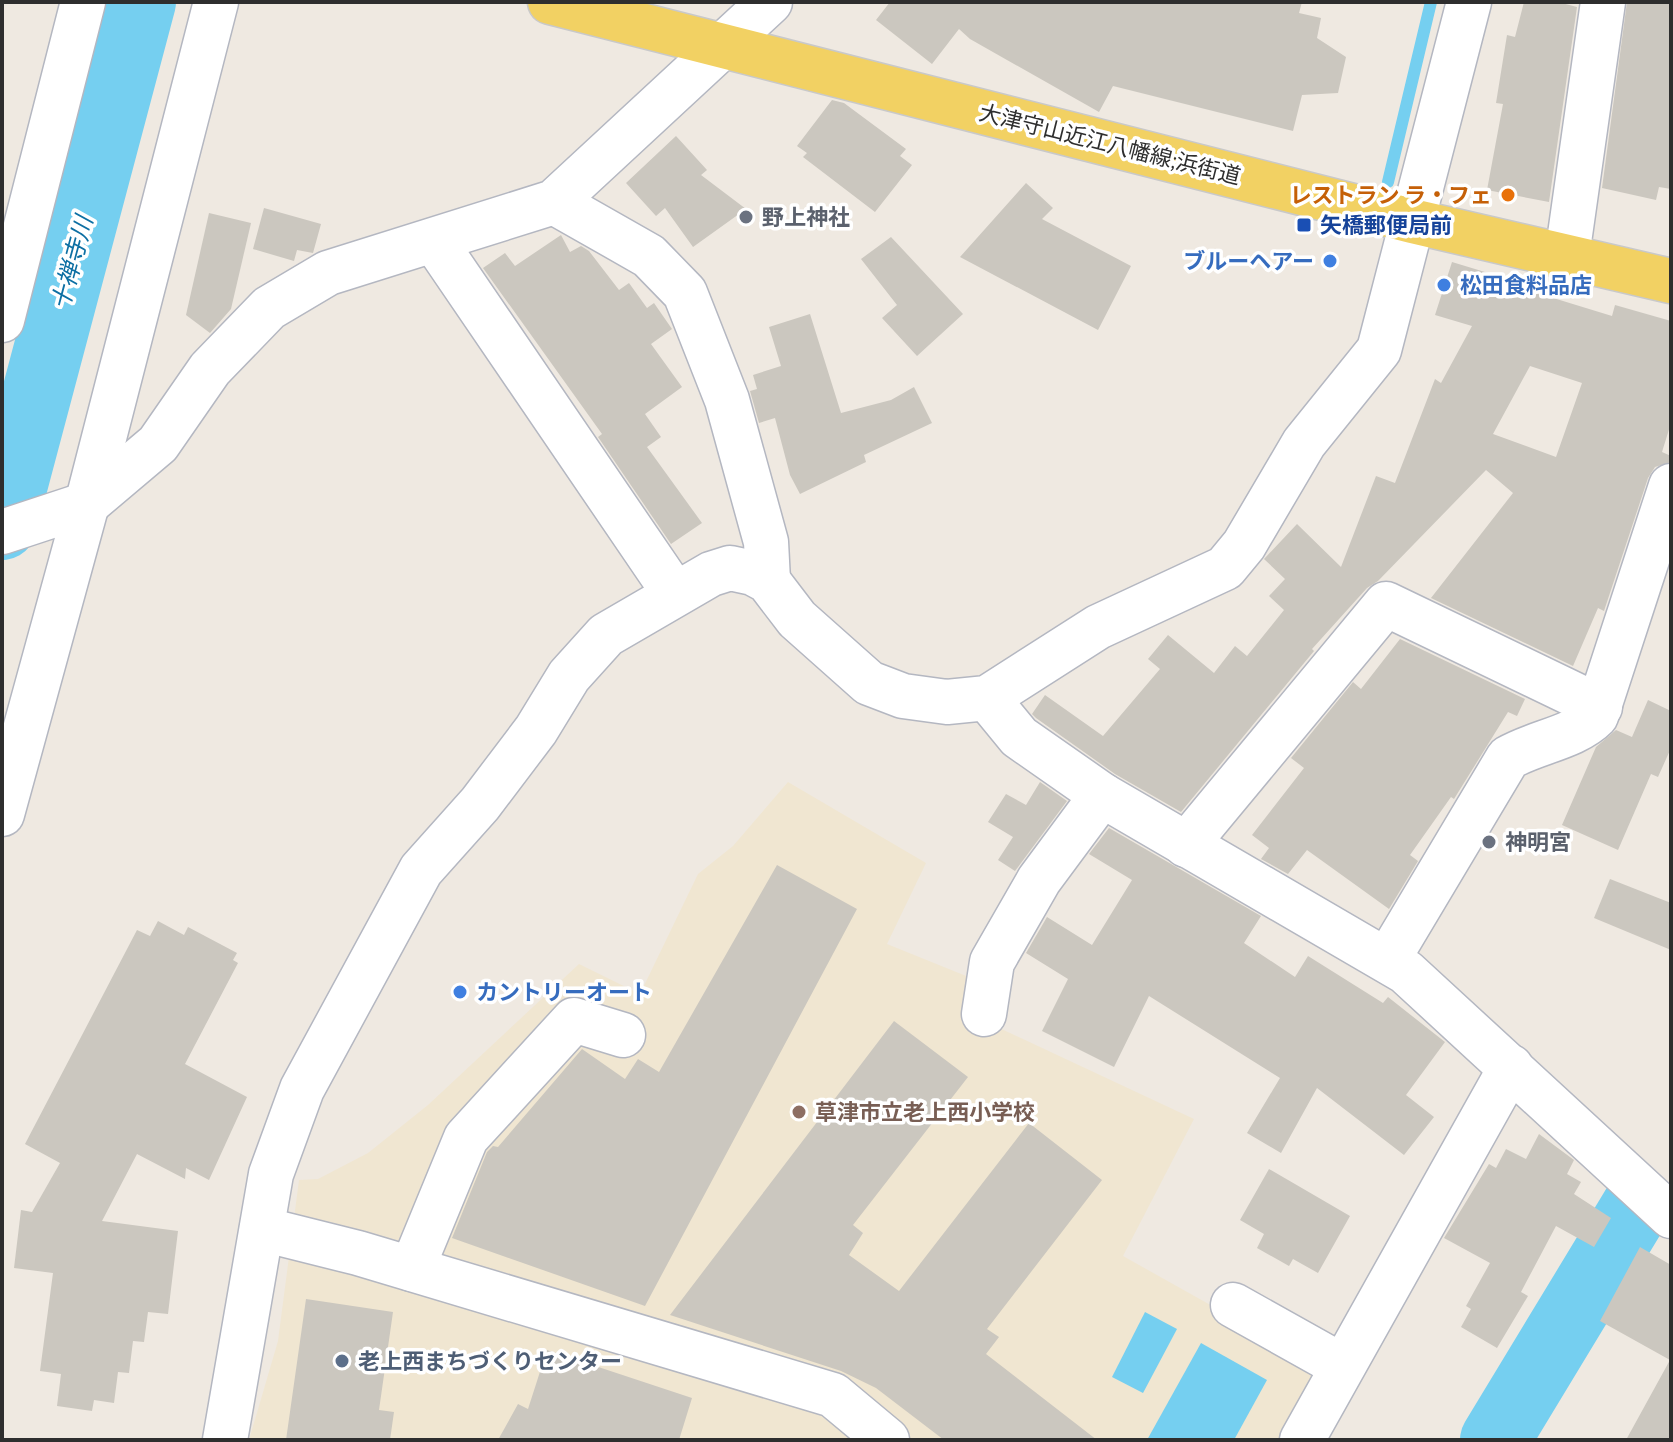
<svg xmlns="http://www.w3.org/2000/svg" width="1673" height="1442" viewBox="0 0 1673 1442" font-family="'PT Sans Narrow','Noto Sans JP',sans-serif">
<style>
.education{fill:#f0e6d1}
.water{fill:#75cff0}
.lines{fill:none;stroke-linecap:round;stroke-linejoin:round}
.stream{stroke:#75cff0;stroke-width:12}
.river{stroke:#75cff0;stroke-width:70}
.building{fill:#cbc7bf;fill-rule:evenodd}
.minor-casing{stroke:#b4b7c1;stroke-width:47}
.major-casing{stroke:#c9c9c9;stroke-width:47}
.minor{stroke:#fff;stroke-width:44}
.major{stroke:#f2d163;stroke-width:44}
.food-dot{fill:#e8710a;stroke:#fff;stroke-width:3}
.worship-dot{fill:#6b7280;stroke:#fff;stroke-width:3}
.transit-dot{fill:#1a4fb4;stroke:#fff;stroke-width:3}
.shop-dot{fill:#3f7fe0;stroke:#fff;stroke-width:3}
.education-dot{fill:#8d6e63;stroke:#fff;stroke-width:3}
.service-dot{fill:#5c6f8a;stroke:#fff;stroke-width:3}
.labels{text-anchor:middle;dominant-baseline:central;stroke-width:7;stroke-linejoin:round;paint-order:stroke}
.street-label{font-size:22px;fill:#2e2e2e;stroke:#fff}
.food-label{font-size:22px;font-weight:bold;fill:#c56008;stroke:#fff;text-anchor:end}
.worship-label{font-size:22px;font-weight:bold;fill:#5b616d;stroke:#fff;text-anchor:start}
.transit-label{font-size:22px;font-weight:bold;fill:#164399;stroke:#fff;text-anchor:start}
.shop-label{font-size:22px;font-weight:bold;fill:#366cbe;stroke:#fff;text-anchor:start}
.education-label{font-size:22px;font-weight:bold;fill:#785e54;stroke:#fff;text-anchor:start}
.service-label{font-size:22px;font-weight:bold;fill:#4e5e75;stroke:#fff;text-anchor:start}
.water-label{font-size:24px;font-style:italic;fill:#0d6fa3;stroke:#fff}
</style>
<rect width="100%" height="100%" fill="#efe9e1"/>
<polygon class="education" points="788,782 926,863 887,944 981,982 993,1025 1194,1119 1123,1256 1321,1367 1281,1440 249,1440 278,1341 299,1180 318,1179 368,1153 428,1105 579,964 640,994 698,874 733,846"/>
<g class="water">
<polygon points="1145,1312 1177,1329 1143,1393 1112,1377"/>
<polygon points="1201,1343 1267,1380 1234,1440 1147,1440"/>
</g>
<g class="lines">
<polyline class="stream" points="1388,182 1431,2"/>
<g class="river">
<polyline points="2,525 141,2"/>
<polyline points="1495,1440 1638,1204"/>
</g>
</g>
<g class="building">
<polygon points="890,2 1302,2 1299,13 1321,18 1317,38 1346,57 1338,93 1302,95 1293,131 1113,86 1099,112 970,39 959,29 932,64 876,20"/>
<polygon points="1524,2 1558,2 1577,7 1549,202 1487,190 1503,104 1496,103 1507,35 1515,37"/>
<polygon points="1627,2 1671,2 1671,189 1659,187 1656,200 1602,188"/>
<polygon points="832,100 844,103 906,149 900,156 912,165 875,212 803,157 807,153 797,146"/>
<polygon points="676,136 707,170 701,175 746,209 693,247 665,208 656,216 626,183"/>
<polygon points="1026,183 1053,208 1042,219 1131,266 1098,330 960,257"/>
<polygon points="264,208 321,224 313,253 297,250 294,261 253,249"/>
<polygon points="209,213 251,223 231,309 210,333 186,315"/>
<polygon points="561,235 570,252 581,246 589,251 619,290 629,283 647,308 654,303 672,329 651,344 682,387 645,414 661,437 647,447 702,523 671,544 598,437 602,434 483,268 505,253 515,266"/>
<polygon points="891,237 963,314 917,356 882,318 897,305 861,259"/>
<path d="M1452 262 1551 292 1550 297 1612 316 1615 305 1671 321V423L1662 452 1671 456V462L1655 467 1648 478 1604 611 1598 608 1573 666 1431 598 1513 493 1486 470 1378 581 1367 588 1312 649 1314 651 1181 812 1115 774 1036 718 1032 714 1045 695 1103 736 1160 669 1148 659 1168 635 1214 673 1235 646 1247 656 1284 610 1269 596 1285 579 1264 559 1297 524 1341 567 1376 476 1395 483 1435 379 1441 383 1472 326 1435 315ZM1530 366 1582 383 1556 457 1493 434Z"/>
<polygon points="810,314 841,413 891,400 914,387 932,423 864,455 866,462 800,494 790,475 775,418 759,423 750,391 757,389 753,375 781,366 769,327"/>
<polygon points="1400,639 1525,699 1517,716 1508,712 1454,799 1451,797 1410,855 1418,861 1389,909 1307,850 1288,874 1261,859 1269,848 1252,835 1304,768 1291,758 1353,682 1361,689"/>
<polygon points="1648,700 1671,711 1671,748 1658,777 1651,774 1618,850 1562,825 1596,747 1616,730 1632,737"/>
<polygon points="1040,782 1067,801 1015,871 998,860 1013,837 988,822 1006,794 1026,805"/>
<polygon points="1109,828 1261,916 1244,943 1295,977 1308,956 1383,1003 1388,997 1445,1042 1406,1095 1434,1117 1404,1155 1317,1088 1281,1153 1247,1133 1280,1078 1149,996 1114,1067 1042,1031 1068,979 1026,953 1047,917 1092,945 1132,880 1089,854"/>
<polygon points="777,865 857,909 645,1306 452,1238 487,1152 493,1146 498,1147 582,1049 625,1079 638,1059 659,1072"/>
<polygon points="1610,879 1671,903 1671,950 1594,918"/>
<polygon points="158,921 184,935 188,927 237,953 233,960 238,963 185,1064 247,1097 209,1180 186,1168 185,1179 137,1154 102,1221 178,1231 168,1314 148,1312 144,1342 133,1341 129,1373 118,1372 114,1403 94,1400 92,1411 57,1406 61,1374 40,1371 53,1273 14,1268 21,1210 32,1212 60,1163 25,1144 137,930 150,936"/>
<polygon points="894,1021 968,1077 853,1225 863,1233 849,1255 899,1291 1029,1123 1102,1180 987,1329 999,1337 986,1354 1097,1440 944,1440 876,1388 841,1371 670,1315"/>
<polygon points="1539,1134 1574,1160 1567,1174 1581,1182 1574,1194 1611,1218 1594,1247 1556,1226 1521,1292 1528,1296 1497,1348 1461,1327 1471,1309 1466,1306 1490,1263 1444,1238 1489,1164 1496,1168 1506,1149 1526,1159"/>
<polygon points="1269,1169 1350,1216 1318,1273 1293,1259 1289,1266 1257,1248 1264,1234 1240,1220"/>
<polygon points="1640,1247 1671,1265 1671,1440 1626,1440 1670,1360 1600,1321"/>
<polygon points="306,1299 393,1312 379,1410 394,1412 390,1440 286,1440"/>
<polygon points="547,1350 692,1398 679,1440 498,1440 518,1404 528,1409"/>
</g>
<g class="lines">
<defs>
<g id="minor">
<polyline points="554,202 649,256 685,293 727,400 766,542 768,581"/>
<polyline points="435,242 675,594"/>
<polyline points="1567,256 1603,2"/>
<polyline points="2,320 83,2"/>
<polyline points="2,532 87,504 158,444 210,369 269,308 328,273 554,202 770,2"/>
<polyline points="987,698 1019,737 1102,795 1406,972 1671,1216"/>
<polyline points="2,814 87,504 216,2"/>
<polyline points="1186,845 1386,604 1600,707"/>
<path d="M1388 959 1508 758C1535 742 1574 738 1596 716L1671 486"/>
<polyline points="984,1014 992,962 1039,880 1102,795"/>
<polyline points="262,1229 358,1253 833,1395 887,1440"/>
<polyline points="412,1269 466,1138 574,1020 623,1035"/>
<polyline points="1233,1305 1342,1366"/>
<polyline points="225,1440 271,1174 302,1089 421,870 480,804 536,730 569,676 606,635 711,574 730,568 753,573 768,581 797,619 869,683 903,696 947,702 987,698 1098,627 1225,568 1244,545 1304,443 1379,350 1469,2"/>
<polyline points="1302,1440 1511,1067"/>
</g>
<polyline id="major" points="550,2 1412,221 1671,281"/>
</defs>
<use href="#minor" class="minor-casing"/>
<use href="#major" class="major-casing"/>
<use href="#minor" class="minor"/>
<use href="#major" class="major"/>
</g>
<circle class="food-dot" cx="1508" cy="195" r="8"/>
<g class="worship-dot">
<circle cx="746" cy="217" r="8"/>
<circle cx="1489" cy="842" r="8"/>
</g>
<rect class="transit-dot" x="1296" y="217" width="16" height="16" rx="4"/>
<g class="shop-dot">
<circle cx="1330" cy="261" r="8"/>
<circle cx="1444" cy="285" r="8"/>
<circle cx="460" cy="992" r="8"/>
</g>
<circle class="education-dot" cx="799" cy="1112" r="8"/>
<circle class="service-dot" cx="342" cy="1361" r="8"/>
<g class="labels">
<g class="street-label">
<text transform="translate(1110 144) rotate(14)">大津守山近江八幡線;浜街道</text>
</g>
<g class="food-label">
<text x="1492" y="195">レストラン ラ・フェ</text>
</g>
<g class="worship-label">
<text x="762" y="217">野上神社</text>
<text x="1505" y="842">神明宮</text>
</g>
<g class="transit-label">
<text x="1320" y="225">矢橋郵便局前</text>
</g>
<g class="shop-label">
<text x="1314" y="261" text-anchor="end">ブルーヘアー</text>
<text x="1460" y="285">松田食料品店</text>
<text x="476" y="992">カントリーオート</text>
</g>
<g class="education-label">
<text x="815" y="1112">草津市立老上西小学校</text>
</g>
<g class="service-label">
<text x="358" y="1361">老上西まちづくりセンター</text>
</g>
<g class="water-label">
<text transform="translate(72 263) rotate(-75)">十禅寺川</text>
</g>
</g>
<rect width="1673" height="1442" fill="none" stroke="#2e2e2e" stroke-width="8"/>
</svg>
